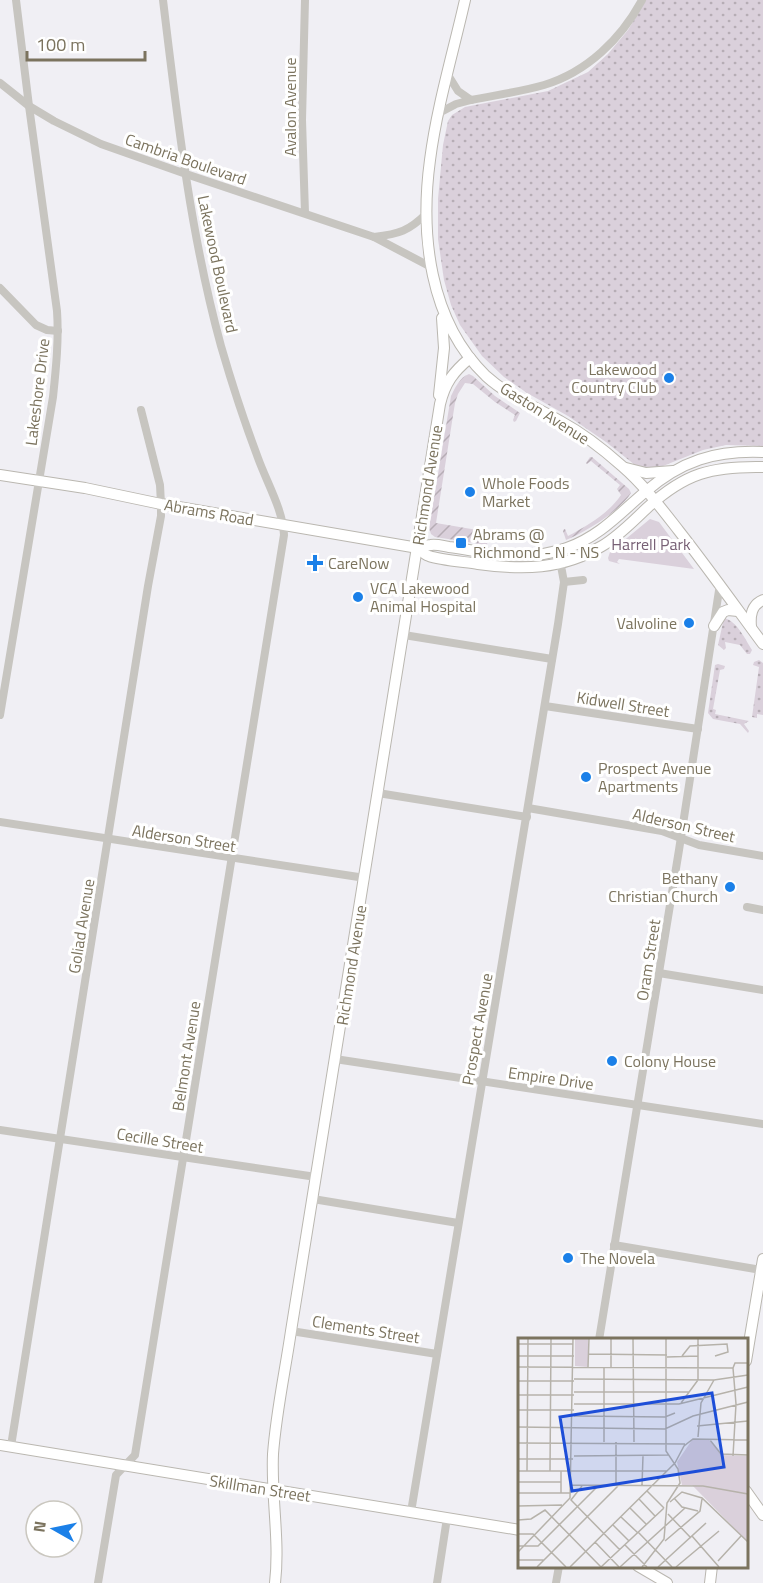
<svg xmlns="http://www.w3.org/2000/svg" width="763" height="1583" viewBox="0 0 763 1583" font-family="'Titillium Web',sans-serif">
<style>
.grass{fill:url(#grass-dots)}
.park{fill:#dad0db}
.garden{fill:url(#garden-furrows)}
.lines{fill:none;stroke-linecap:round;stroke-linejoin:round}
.secondary-casing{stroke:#bab7b0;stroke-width:12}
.street{stroke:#c7c5c0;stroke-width:8}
.secondary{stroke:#fff;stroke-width:10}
.poi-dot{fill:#1b80e8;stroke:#fff;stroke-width:2}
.labels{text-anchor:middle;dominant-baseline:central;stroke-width:6;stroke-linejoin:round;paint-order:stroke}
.street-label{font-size:16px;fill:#7b735e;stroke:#fff}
.poi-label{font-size:16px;fill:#7b735e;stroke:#fff;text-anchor:start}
.park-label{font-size:16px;fill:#786176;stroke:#fff}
.inset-road{fill:none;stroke:#b6b2aa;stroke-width:1.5}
.view{fill:#1d4ed8;fill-opacity:0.15;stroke:#1d4ed8;stroke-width:3}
.inset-edge{fill:none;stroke:#7b735e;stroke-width:3}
</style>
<defs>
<pattern id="grass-dots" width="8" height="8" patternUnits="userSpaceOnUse" patternTransform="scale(1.5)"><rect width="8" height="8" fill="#dad0db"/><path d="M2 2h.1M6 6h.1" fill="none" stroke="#b6adb5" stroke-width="1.8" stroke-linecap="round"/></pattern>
<pattern id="garden-furrows" width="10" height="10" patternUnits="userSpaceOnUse" patternTransform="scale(1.5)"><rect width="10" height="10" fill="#dad0db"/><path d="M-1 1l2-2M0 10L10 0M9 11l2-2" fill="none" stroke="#b6adb5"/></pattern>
</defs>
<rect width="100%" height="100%" fill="#f0eff4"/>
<g class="grass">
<polygon points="646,0 763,0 763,446 726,445 703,450 653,470 635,465 606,442 568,416 527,393 504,377 482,356 460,325 451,305 444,280 438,239 438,199 443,145 448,121 452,115 465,107 548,91 588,72 608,54 628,30"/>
<path d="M724 618C737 621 745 639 752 650L750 654H747L740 645 725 642 726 648 724 650 718 645Z"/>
<polygon points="759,660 763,663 763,715 757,714 757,718 752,717 759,667 753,665 754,662"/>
<polygon points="718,664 725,666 724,669 720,670 713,709 716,710 715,714 749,721 744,724 749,731 748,733 740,724 713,719 708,713 715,665"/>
</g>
<polygon class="park" points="650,519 659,522 694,569 619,559 617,562 620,564 609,561 608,558 610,552"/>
<g class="garden">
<path d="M469 374 473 376 495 396 520 413 516 421 514 422 513 420 515 415 495 402 473 384 465 383 458 394 455 403 436 523 489 532 487 545 435 537 431 534 429 528 451 396C455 388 460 377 469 374Z"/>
<path d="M590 457H592L629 489 631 493C620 511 586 532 566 540L563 531 564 529H565L568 536C587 526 609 513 621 495L617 489 620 485 591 461 587 464 586 463Z"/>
</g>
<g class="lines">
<defs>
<g id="secondary">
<path d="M465 0C453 53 437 106 430 160 420 234 429 321 486 376 508 396 534 406 560 421 582 433 603 449 622 466 644 485 661 508 679 531 708 568 735 606 763 644"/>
<polyline points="439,395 444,348 442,318"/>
<polyline points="626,468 646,473 673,471"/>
<path d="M0 475 85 488 161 504 418 548C421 551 425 555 429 556 440 560 466 562 478 564 522 570 562 570 602 546 619 536 633 521 647 508 685 473 712 466 763 467"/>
<path d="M418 548C422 547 427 545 431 545 436 544 443 546 449 547 464 549 479 552 494 554 518 557 545 556 567 548 600 536 619 514 645 492 681 461 715 450 763 452"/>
<polyline points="714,626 723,612 728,610 738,611"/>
<path d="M751 627C750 616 751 605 763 600"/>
<polyline points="746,1361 763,1259"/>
<polyline points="0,1445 520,1530"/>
<polyline points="746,1491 763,1515"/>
<polyline points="638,1566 667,1583"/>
<path d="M275 1583C280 1540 271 1497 273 1454 276 1413 285 1372 291 1331L440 404C445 383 453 372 470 358"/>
<polyline points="710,1583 712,1566"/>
</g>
</defs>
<use href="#secondary" class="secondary-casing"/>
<g class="street">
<polyline points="305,0 302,120 305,213"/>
<path d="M0 83 29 106 54 121 101 144 186 174 374 237C399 234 409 231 427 213"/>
<path d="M471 100C495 95 520 92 544 85 587 72 621 39 642 0"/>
<polyline points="439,113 456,104 471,100 458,91 448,75"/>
<polyline points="374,237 431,267"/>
<polyline points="0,288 36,325 47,330 58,331"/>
<polyline points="564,582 583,580"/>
<polyline points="404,635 552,659"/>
<polyline points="545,706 698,729"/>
<path d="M0 715 53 397C56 368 59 340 57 311L29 106 16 0"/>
<polyline points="378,793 527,817"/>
<polyline points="528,808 662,831 699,845 763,856"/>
<polyline points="0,822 365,878"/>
<polyline points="747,907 763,910"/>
<polyline points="659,973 763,990"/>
<polyline points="335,1059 763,1124"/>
<polyline points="0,1130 316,1177"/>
<polyline points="313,1199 458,1223"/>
<polyline points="614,1245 761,1270"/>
<polyline points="291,1331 437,1354"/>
<polyline points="599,1340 679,850 720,584"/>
<polyline points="11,1446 148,586 161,516 161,504 160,485 141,410"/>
<polyline points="411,1512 558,624 564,582 558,550"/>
<path d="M98 1583 116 1475 135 1455 284 535C283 510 267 483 258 458 244 421 232 384 221 346 190 233 177 116 163 0"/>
<polyline points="437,1583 447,1518"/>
<polyline points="556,1583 559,1566"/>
</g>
<use href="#secondary" class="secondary"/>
</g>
<g class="poi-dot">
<circle cx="669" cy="378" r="6"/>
<circle cx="470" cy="492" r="6"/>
<rect x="455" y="537" width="12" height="12" rx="3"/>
<path d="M312 554h6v6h6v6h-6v6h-6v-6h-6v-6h6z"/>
<circle cx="358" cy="597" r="6"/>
<circle cx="689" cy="623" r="6"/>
<circle cx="586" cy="777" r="6"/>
<circle cx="730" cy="887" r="6"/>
<circle cx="612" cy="1061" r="6"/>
<circle cx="568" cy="1258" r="6"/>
</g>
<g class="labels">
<g class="street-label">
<text transform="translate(290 107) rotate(-90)">Avalon Avenue</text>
<text transform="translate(186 159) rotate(19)">Cambria Boulevard</text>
<text transform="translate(218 264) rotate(78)">Lakewood Boulevard</text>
<text transform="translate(37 392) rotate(-83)">Lakeshore Drive</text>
<text transform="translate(545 413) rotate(32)">Gaston Avenue</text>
<text transform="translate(427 485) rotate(-81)">Richmond Avenue</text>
<text transform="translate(209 512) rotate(10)">Abrams Road</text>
<text transform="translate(623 704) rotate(9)">Kidwell Street</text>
<text transform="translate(684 825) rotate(13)">Alderson Street</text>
<text transform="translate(184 838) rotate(9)">Alderson Street</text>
<text transform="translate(81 926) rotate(-81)">Goliad Avenue</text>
<text transform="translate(648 960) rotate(-81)">Oram Street</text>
<text transform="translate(351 965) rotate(-81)">Richmond Avenue</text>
<text transform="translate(477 1029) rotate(-80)">Prospect Avenue</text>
<text transform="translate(186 1056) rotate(-81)">Belmont Avenue</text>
<text transform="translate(551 1078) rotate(8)">Empire Drive</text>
<text transform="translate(160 1140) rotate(9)">Cecille Street</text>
<text transform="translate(366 1329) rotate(9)">Clements Street</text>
<text transform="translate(260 1488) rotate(9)">Skillman Street</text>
</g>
<g class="poi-label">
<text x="657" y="369" text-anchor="end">Lakewood<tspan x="657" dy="18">Country Club</tspan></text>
<text x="482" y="483">Whole Foods<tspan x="482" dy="18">Market</tspan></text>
<text x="473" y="534">Abrams @<tspan x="473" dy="18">Richmond - N - NS</tspan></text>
<text x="328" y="563">CareNow</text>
<text x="370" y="588">VCA Lakewood<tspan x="370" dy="18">Animal Hospital</tspan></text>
<text x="677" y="623" text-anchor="end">Valvoline</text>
<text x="598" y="768">Prospect Avenue<tspan x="598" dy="18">Apartments</tspan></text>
<text x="718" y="878" text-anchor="end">Bethany<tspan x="718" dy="18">Christian Church</tspan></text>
<text x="624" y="1061">Colony House</text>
<text x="580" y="1258">The Novela</text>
</g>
<g class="park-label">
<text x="651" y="544">Harrell Park</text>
</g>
</g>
<g transform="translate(518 1338)">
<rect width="230" height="230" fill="#f0eff4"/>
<path d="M174 102H191L204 117 229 118V203L174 147H164L159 124Z" fill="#dad0db"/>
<path d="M57 0H70V29L57 28Z" fill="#dad0db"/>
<path class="inset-road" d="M115 0 116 104M0 6H55M70 16 149 17M0 18H56M164 18 172 8 209 6 210 14 197 18M149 19 180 18M0 29 215 30 217 25H230M70 29 71 0M86 29V104M93 29V0M215 30 218 66 215 118M56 41 196 42 230 37M0 43H56M56 54H171M0 57H56M163 65 180 42V0M56 66H161L230 49M0 72H56M56 78 147 79 157 75M179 88 230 83M0 89 147 91 175 78 230 64M180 99 183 65 196 42M192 102 203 116 230 117M98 104V148M0 105 167 106M56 118 150 117M0 121H55M157 125 166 108 175 101 230 102M0 133H149M9 133 10 0M32 133 33 0M0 144H43M52 147 185 148 230 156M124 147 125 118M64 148 53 162 102 212M129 153 146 170M0 155H52M43 155V133M156 160 164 169 180 173M121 161 137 178M152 164 164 154 184 160 230 204M0 168 44 167M112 170 128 186M150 176 173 200M103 179 120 195M0 182 13 181 27 172 83 229 146 170M95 187 111 203M120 194 154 229M0 196H15L48 229M174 198 201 229M147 203 182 173 184 161M77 204 101 229M107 207 129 229M0 208H20L80 148M0 214 52 160 55 0M0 222H26M200 223 223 198M19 229 100 148M52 229 157 125M102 229 167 170M124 229 146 201 149 165 162 145 160 131 148 113V0M140 229 188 185M158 229 201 193"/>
<path class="view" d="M194 55 206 129 54 153 42 79Z"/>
<rect width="230" height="230" class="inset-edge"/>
</g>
<g transform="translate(54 1529) rotate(279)"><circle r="28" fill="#ffffff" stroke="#cac7bf" stroke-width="1.5"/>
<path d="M0-4.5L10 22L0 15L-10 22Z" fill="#1b80e8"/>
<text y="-9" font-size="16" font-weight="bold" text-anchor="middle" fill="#7b735e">N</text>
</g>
<path d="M27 51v9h118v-9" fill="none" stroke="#7b735e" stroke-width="3"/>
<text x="36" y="51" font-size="18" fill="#7b735e" stroke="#ffffff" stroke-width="4.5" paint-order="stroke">100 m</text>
</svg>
